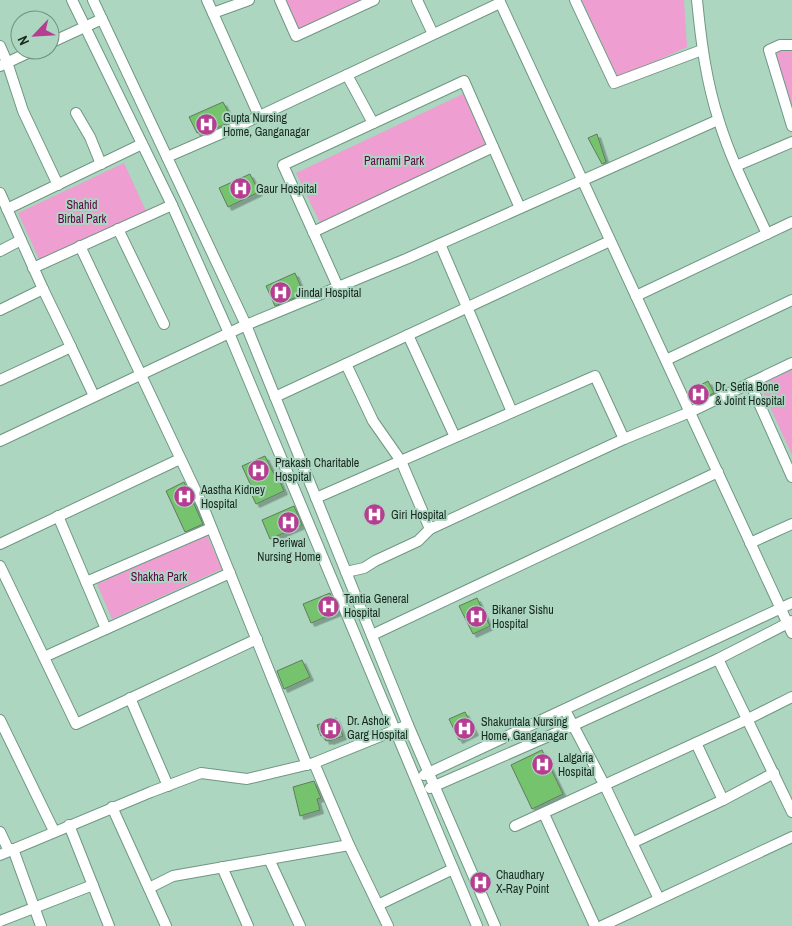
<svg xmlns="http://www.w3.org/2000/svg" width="792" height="926" viewBox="0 0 792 926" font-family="'Archivo Narrow',sans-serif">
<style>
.green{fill:#ee9ed0}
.building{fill:#74c36d;stroke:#617b5e;filter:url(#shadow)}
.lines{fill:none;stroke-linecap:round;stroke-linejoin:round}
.minor-casing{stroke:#6f9783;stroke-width:12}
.minor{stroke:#fff;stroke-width:10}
.labels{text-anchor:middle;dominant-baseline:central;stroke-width:4;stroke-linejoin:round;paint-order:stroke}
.poi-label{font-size:12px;fill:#182820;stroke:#acd6c0;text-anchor:start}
.park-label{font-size:12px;fill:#600349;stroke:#acd6c0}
</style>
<defs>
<filter id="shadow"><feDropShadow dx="3.5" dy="3.5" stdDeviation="0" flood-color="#0004"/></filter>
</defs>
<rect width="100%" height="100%" fill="#acd6c0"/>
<g class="green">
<polygon points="284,0 368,0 299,32"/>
<polygon points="582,0 684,0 687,47 618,78"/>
<polygon points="792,48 792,110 772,52"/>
<polygon points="465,93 491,149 323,229 296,173"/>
<polygon points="124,163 146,211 40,261 18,213"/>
<polygon points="792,370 792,455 760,385"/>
<polygon points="207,535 222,569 112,619 97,584"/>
</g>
<g class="building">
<polygon points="223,102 233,121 202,134 201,131 197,133 189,117"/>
<polygon points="597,134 606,162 602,164 588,138"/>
<polygon points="250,174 259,192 228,207 219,188"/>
<polygon points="295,273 304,294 275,306 266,286"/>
<polygon points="708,381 714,393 693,403 688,392"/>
<polygon points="265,456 276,478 278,477 284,491 256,504 249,489 252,488 242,466"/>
<polygon points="184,482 203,524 185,532 166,491"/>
<polygon points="294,506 302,525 270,539 262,520"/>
<polygon points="330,593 338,612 311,623 303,604"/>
<polygon points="477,598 490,626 473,634 459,606"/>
<polygon points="302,660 310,677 284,689 277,671"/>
<polygon points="465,712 475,732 459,740 449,719"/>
<polygon points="336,718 343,736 330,741 329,740 326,741 324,735 321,736 317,725"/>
<polygon points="542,750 563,794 532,809 511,765"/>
<polygon points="314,781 321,798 317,799 320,810 300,816 293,787"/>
</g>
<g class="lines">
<defs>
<g id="minor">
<polyline points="72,0 172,205 229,333 477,926"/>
<polyline points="93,0 246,325 408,725 495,926"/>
<polyline points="207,0 259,116"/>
<polyline points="280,0 296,36 374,0"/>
<polyline points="417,0 433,34"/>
<polyline points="499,0 792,633"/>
<polyline points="575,0 614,83 702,50"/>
<path d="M697 0C701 41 706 81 719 121 731 160 750 197 767 234"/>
<polyline points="213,13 249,0"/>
<polyline points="50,43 102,19"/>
<polyline points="792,45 780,45 769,50 792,126"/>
<polyline points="0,46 7,62 23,111 58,185"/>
<polyline points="0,66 34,50"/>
<polyline points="347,75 373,123"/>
<polyline points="76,113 90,137 101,164"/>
<polyline points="167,157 234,128 500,3"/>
<polyline points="736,166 792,142"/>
<polyline points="0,193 43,289 0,310"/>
<polyline points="7,209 142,144"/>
<polyline points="118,229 164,324"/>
<polyline points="313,232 493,147"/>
<polyline points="440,244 512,412"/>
<polyline points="80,246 202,504 307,765"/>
<polyline points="0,251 21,240"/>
<polyline points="33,268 172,205"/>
<polyline points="338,287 283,165 464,81 520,208"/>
<polyline points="43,289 71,347"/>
<polyline points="636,296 792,222"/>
<polyline points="408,335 455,437"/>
<polyline points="666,360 792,300"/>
<polyline points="346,364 373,421 401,461 430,529 624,439 690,412 792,363"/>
<polyline points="0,380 71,347 94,396"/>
<polyline points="750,383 792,477"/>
<polyline points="275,397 610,241"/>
<polyline points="0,441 246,325 406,259 718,120"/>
<polyline points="316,498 595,376 624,439"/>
<polyline points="58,516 106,629"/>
<polyline points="750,543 792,524"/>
<polyline points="0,544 180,459"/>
<polyline points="0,566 76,724 257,639"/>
<polyline points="346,572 364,568 375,561 418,541 430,529"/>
<polyline points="86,582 211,528"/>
<polyline points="372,635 718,472"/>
<polyline points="44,657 230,573"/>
<polyline points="718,659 792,812"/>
<polyline points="130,698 168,786"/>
<polyline points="565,710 605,786 659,899"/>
<polyline points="0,720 54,831"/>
<polyline points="696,743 723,800"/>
<polyline points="314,763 349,845"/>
<polyline points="424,775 792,603"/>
<polyline points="430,788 574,725 718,659 792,621"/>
<polyline points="112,807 166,926"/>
<polyline points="544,814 595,926"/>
<polyline points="69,825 109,926"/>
<polyline points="515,826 748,719 792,697"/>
<polyline points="0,832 9,851"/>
<polyline points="632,843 723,800 774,773"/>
<polyline points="13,849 41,926"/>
<polyline points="0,855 151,792 201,773 247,779 314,763 408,725"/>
<polyline points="269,859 300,926"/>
<polyline points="222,867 248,926"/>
<polyline points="149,888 173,876 349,845 388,926"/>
<polyline points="378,905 453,869"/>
<polyline points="0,921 93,885"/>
<polyline points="602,926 792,837"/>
</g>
</defs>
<use href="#minor" class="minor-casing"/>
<use href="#minor" class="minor"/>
</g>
<defs>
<symbol id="hospital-disc" viewBox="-11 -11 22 22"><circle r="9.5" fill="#b63d91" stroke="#acd6c0"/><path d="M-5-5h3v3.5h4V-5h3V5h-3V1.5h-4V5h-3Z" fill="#fff"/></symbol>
</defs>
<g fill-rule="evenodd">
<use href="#hospital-disc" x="194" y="112" width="25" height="25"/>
<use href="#hospital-disc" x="228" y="176" width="25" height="25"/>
<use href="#hospital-disc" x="268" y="280" width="25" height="25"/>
<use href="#hospital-disc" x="686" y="382" width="25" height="25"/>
<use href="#hospital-disc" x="246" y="458" width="25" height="25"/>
<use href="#hospital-disc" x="172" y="484" width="25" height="25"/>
<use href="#hospital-disc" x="362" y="502" width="25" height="25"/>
<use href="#hospital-disc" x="276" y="510" width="25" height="25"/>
<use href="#hospital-disc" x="316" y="594" width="25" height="25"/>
<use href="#hospital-disc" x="464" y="604" width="25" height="25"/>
<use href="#hospital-disc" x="318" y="716" width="25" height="25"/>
<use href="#hospital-disc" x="452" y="716" width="25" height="25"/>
<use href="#hospital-disc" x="530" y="752" width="25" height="25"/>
<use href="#hospital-disc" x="468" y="870" width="25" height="25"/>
</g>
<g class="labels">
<g class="poi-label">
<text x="223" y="118">Gupta Nursing<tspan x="223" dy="14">Home, Ganganagar</tspan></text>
<text x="256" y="189">Gaur Hospital</text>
<text x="296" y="293">Jindal Hospital</text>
<text x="715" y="387">Dr. Setia Bone<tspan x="715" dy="14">&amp; Joint Hospital</tspan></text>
<text x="275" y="463">Prakash Charitable<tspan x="275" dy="14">Hospital</tspan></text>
<text x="201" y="490">Aastha Kidney<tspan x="201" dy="14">Hospital</tspan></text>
<text x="391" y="515">Giri Hospital</text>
<text x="289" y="543" text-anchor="middle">Periwal<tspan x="289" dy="14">Nursing Home</tspan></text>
<text x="344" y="599">Tantia General<tspan x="344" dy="14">Hospital</tspan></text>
<text x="492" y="610">Bikaner Sishu<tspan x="492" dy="14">Hospital</tspan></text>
<text x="347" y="721">Dr. Ashok<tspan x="347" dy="14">Garg Hospital</tspan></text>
<text x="481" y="722">Shakuntala Nursing<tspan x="481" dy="14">Home, Ganganagar</tspan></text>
<text x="558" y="758">Lalgaria<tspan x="558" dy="14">Hospital</tspan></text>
<text x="496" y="875">Chaudhary<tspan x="496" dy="14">X-Ray Point</tspan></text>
</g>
<g class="park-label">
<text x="394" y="161">Parnami Park</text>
<text x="82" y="205">Shahid<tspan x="82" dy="14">Birbal Park</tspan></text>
<text x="159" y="577">Shakha Park</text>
</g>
</g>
<g transform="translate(35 35) rotate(245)"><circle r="24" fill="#acd6c0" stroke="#719080"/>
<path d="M0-4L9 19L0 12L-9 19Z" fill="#b63d91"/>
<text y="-8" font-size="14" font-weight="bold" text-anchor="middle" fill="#182820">N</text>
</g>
</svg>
